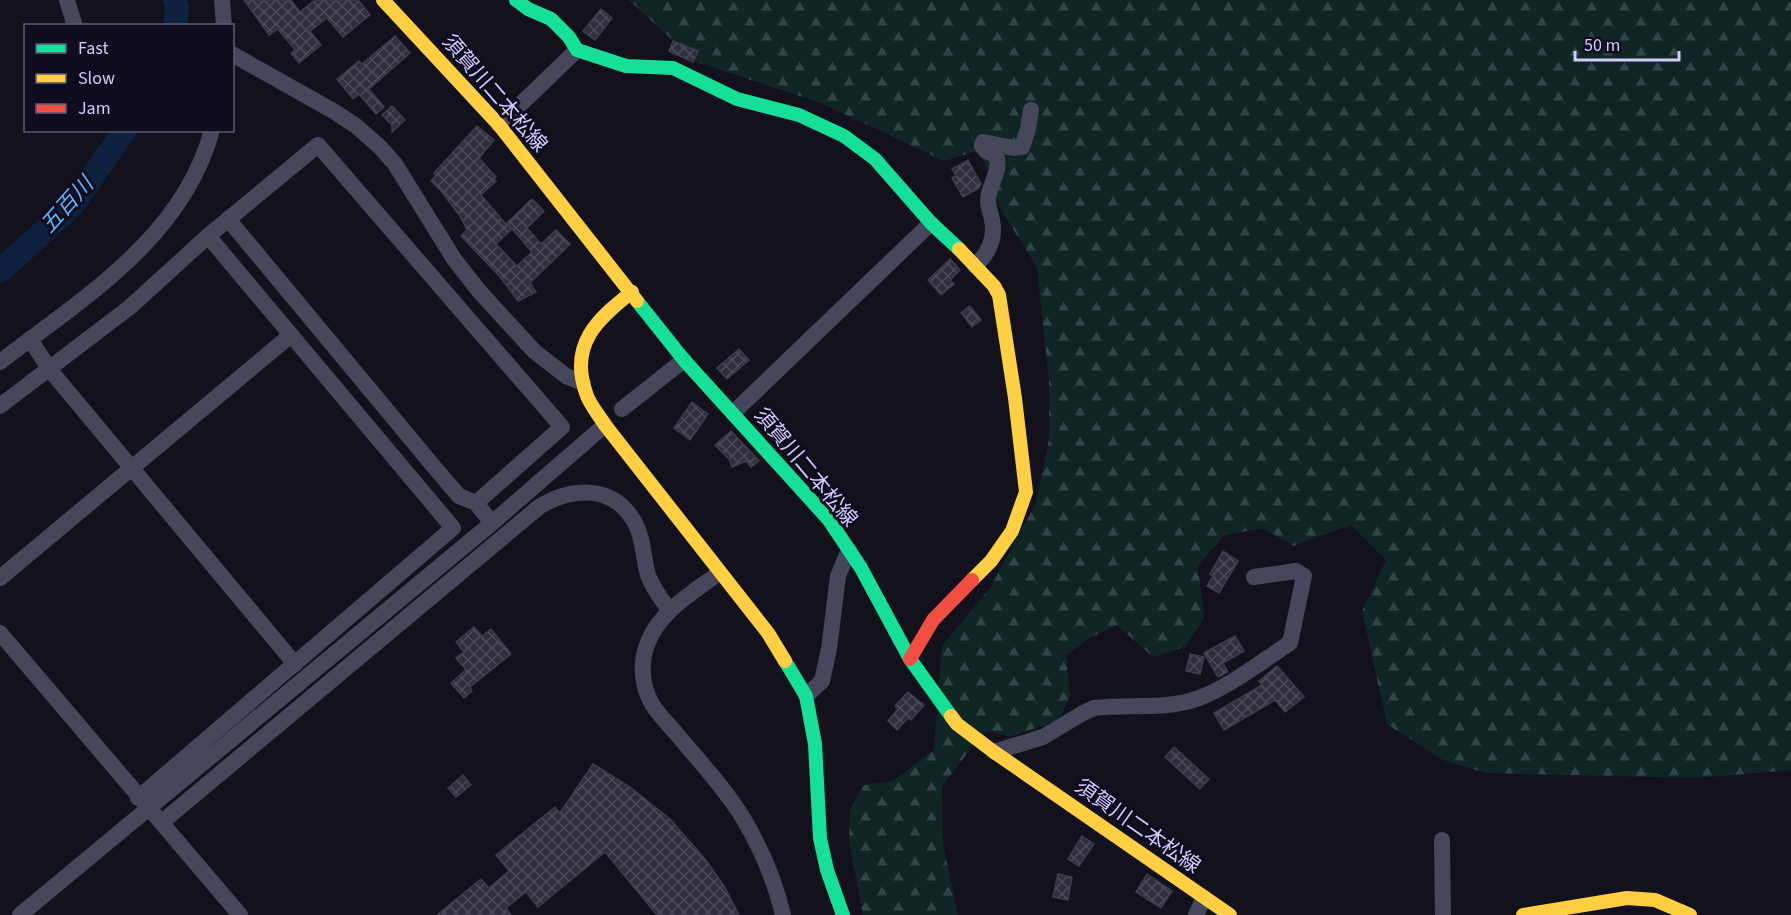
<svg xmlns="http://www.w3.org/2000/svg" width="1791" height="915" viewBox="0 0 1791 915" font-family="'Source Sans 3','Noto Sans JP',sans-serif">
<style>
.forest{fill:url(#forest-firs)}
.lines{fill:none;stroke-linecap:round;stroke-linejoin:round}
.river{stroke:#0e213f;stroke-width:24}
.building{fill:url(#building-cross-hatch);stroke:#3e3b4f;stroke-width:1.5}
.street{stroke:#46465c;stroke-width:16}
.fast{stroke:#16e098;stroke-width:14}
.slow{stroke:#ffcf43;stroke-width:14}
.jam{stroke:#f24e42;stroke-width:14}
.labels{text-anchor:middle;dominant-baseline:central;stroke-width:6;stroke-linejoin:round;paint-order:stroke}
.street-label{font-size:21px;fill:#d1ccfe;stroke:#100d1f}
.water-label{font-size:22px;font-style:italic;fill:#5db5fb;stroke:#100d1f}
</style>
<defs>
<pattern id="forest-firs" width="22" height="20" patternUnits="userSpaceOnUse" patternTransform="scale(1.5)"><rect width="22" height="20" fill="#102625"/><path d="M5 1l3.5 6h-7zM16 11l3.5 6h-7z" fill="#324446"/></pattern>
<pattern id="building-cross-hatch" width="8" height="8" patternUnits="userSpaceOnUse" patternTransform="scale(1.5)"><rect width="8" height="8" fill="#312e3d"/><path d="M0 0l8 8M0 8l8-8" fill="none" stroke="#4e4b5a"/></pattern>
</defs>
<rect width="100%" height="100%" fill="#13111b"/>
<polygon class="forest" points="629,0 1791,0 1791,770 1697,778 1486,773 1443,760 1387,724 1362,611 1386,560 1351,525 1293,546 1263,528 1225,535 1198,565 1204,618 1185,647 1153,657 1117,625 1091,637 1066,656 1070,696 1059,720 1009,737 988,731 976,742 942,786 943,844 958,915 863,915 849,840 850,810 864,785 893,781 934,750 942,646 990,588 1036,503 1049,439 1049,381 1037,267 1001,210 980,150 944,161 821,103 696,62"/>
<g class="lines">
<g class="river">
<polyline points="175,26 177,8 175,0"/>
<polyline points="0,271 72,206 125,130"/>
</g>
</g>
<g class="building">
<polygon points="244,0 291,0 300,12 315,0 358,0 370,15 343,37 327,18 310,31 321,45 299,63 291,53 295,50 278,29 269,35"/>
<polygon points="601,9 612,18 595,40 583,31"/>
<polygon points="395,36 410,53 369,89 384,107 376,114 359,94 353,99 337,79 359,61 362,64"/>
<polygon points="673,41 698,51 693,62 669,51"/>
<polygon points="392,106 405,120 392,132 392,125 382,115"/>
<polygon points="477,126 494,140 479,158 496,177 494,179 496,181 481,195 511,230 496,244 517,266 532,252 507,223 532,199 544,211 527,228 541,244 556,230 570,244 530,283 536,292 518,301 501,278 461,236 467,230 460,216 441,191 431,181 436,175 434,173"/>
<polygon points="968,160 981,184 979,188 963,197 952,178 956,176 952,169"/>
<polygon points="950,259 960,270 950,280 954,284 941,295 928,280"/>
<polygon points="970,306 981,320 972,327 961,313"/>
<polygon points="739,349 749,360 727,379 717,368"/>
<polygon points="692,402 708,414 690,440 674,428"/>
<polygon points="731,431 759,461 751,467 746,461 732,467 729,459 715,445"/>
<polygon points="1223,551 1238,561 1219,593 1207,586 1213,576 1210,574"/>
<polygon points="474,627 482,636 491,629 511,654 470,687 472,691 464,698 451,683 466,670 456,658 464,652 456,642"/>
<polygon points="1235,636 1244,651 1223,663 1228,672 1218,677 1204,653"/>
<polygon points="1190,654 1204,657 1200,674 1186,671"/>
<polygon points="1277,666 1304,697 1285,712 1275,700 1224,730 1214,713 1262,685 1259,681"/>
<polygon points="908,692 924,705 911,720 908,718 897,730 888,721 898,709 895,706"/>
<polygon points="1174,747 1209,779 1200,789 1165,757"/>
<polygon points="593,764 630,787 670,819 705,859 724,886 739,915 657,915 605,852 538,907 526,892 506,908 511,915 437,915 481,879 489,888 509,871 496,855 555,807 560,813"/>
<polygon points="463,775 471,785 456,797 448,788"/>
<polygon points="1082,836 1094,844 1079,866 1068,859"/>
<polygon points="1058,874 1072,877 1068,900 1053,897"/>
<polygon points="1147,874 1172,891 1161,908 1136,892"/>
</g>
<g class="lines">
<g class="street">
<polyline points="67,0 74,23"/>
<polyline points="222,0 224,26"/>
<polyline points="232,54 335,112 356,126 380,147 395,164 454,259 479,291 534,351 566,376 583,383"/>
<polyline points="499,125 577,50"/>
<polyline points="228,219 435,468 459,496 476,503"/>
<path d="M975 266C988 254 996 239 992 220 991 214 988 207 988 201 988 184 1002 173 996 155L986 151 982 146 983 142 1014 148 1022 147 1028 129 1031 110"/>
<polyline points="30,339 50,370 295,664"/>
<path d="M0 362C83 298 183 238 212 130"/>
<polyline points="0,406 130,307 208,236 318,145 562,427 476,503 492,523"/>
<polyline points="622,409 684,360"/>
<polyline points="733,413 931,223"/>
<path d="M719 573C694 592 660 611 648 642 640 661 641 685 652 704 658 714 667 723 675 732 698 760 724 787 743 818 761 848 775 881 783 915"/>
<polyline points="0,578 291,335"/>
<polyline points="0,633 240,915"/>
<polyline points="806,696 822,681 829,649 838,576 849,550"/>
<path d="M994 752 1043 737 1083 713 1094 708C1127 704 1169 710 1199 698 1231 686 1262 661 1290 643L1304 576 1296 571 1254 577"/>
<polyline points="138,798 453,528 208,236"/>
<path d="M162 822 539 507C571 487 612 484 634 521 644 538 643 558 648 575 653 589 662 600 670 611"/>
<polyline points="1442,840 1443,915"/>
<polyline points="20,915 492,523 605,425"/>
<polyline points="1196,915 1204,898"/>
</g>
<g class="fast">
<polyline points="516,0 528,9 551,19 569,37 577,50 626,66 673,68 737,99 799,115 844,136 875,159 931,223 959,249"/>
<polyline points="637,301 684,360 829,520 861,568 910,659 951,716"/>
<polyline points="785,661 806,696 815,744 820,838 827,870 843,915"/>
</g>
<g class="slow">
<polyline points="383,0 499,125 637,301"/>
<polyline points="959,249 994,286 999,295 1015,398 1026,492 1012,531 991,561 972,580"/>
<path d="M632 292C597 319 569 345 586 393 589 404 599 415 605 425L768 633 785 661"/>
<polyline points="951,716 957,724 994,752 1230,915"/>
<polyline points="1523,915 1627,898 1655,900 1690,915"/>
</g>
<polyline class="jam" points="910,659 933,620 972,580"/>
</g>
<g class="labels">
<g class="street-label">
<text transform="translate(495 93) rotate(49)">須賀川二本松線</text>
<text transform="translate(806 467) rotate(50)">須賀川二本松線</text>
<text transform="translate(1138 826) rotate(35)">須賀川二本松線</text>
</g>
<g class="water-label">
<text transform="translate(67 205) rotate(-48)">五百川</text>
</g>
</g>
<rect x="24" y="24" width="210" height="108" fill="#100d1f" stroke="#5d5978" stroke-width="1.5"/>
<rect x="36" y="44" width="30" height="9" fill="#16e098" stroke="#5d5978" stroke-width="1.5"/>
<text x="78" y="54" font-size="18" fill="#d1ccfe">Fast</text>
<rect x="36" y="74" width="30" height="9" fill="#ffcf43" stroke="#5d5978" stroke-width="1.5"/>
<text x="78" y="84" font-size="18" fill="#d1ccfe">Slow</text>
<rect x="36" y="104" width="30" height="9" fill="#f24e42" stroke="#5d5978" stroke-width="1.5"/>
<text x="78" y="114" font-size="18" fill="#d1ccfe">Jam</text>
<path d="M1575 51v9h104v-9" fill="none" stroke="#d1ccfe" stroke-width="3"/>
<text x="1584" y="51" font-size="18" fill="#d1ccfe" stroke="#100d1f" stroke-width="4.5" paint-order="stroke">50 m</text>
</svg>
